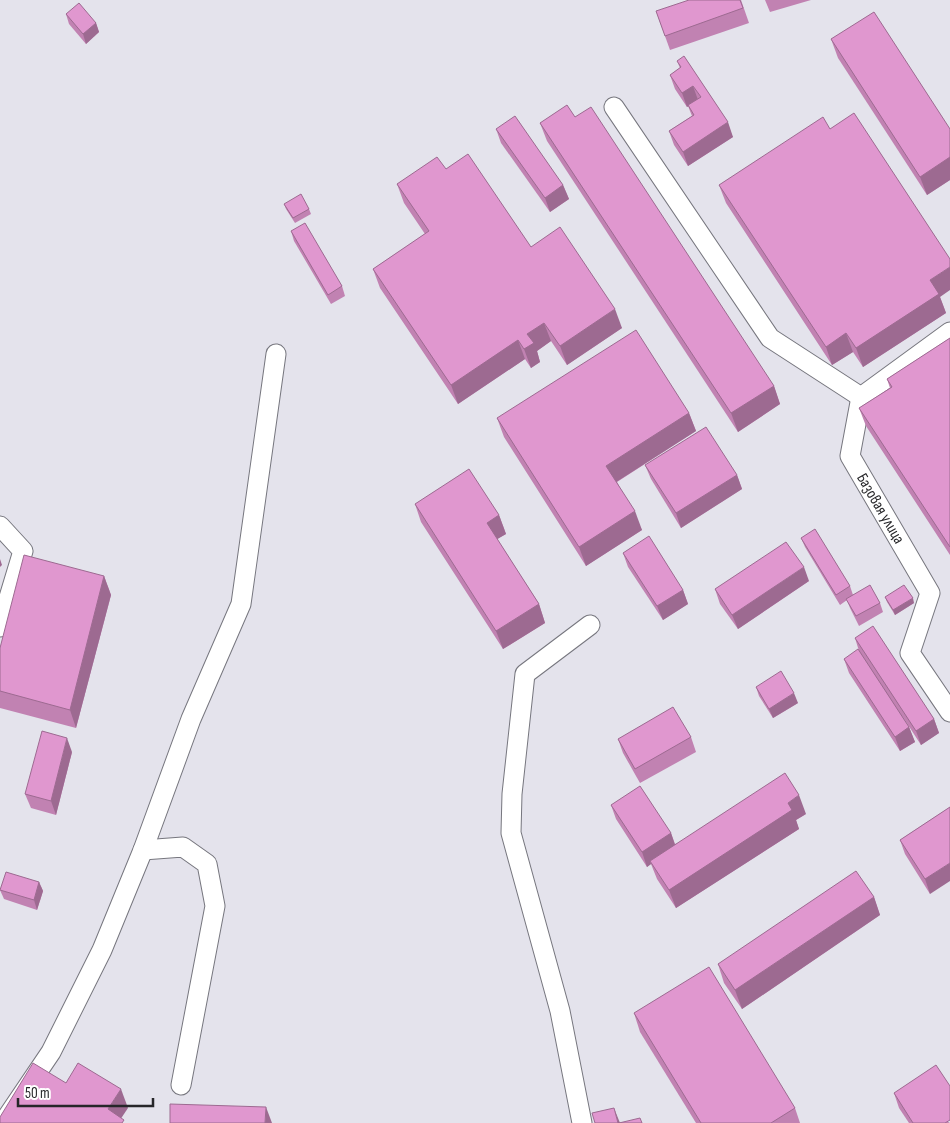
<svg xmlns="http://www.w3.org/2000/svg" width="950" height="1123" viewBox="0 0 950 1123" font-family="'Sofia Sans Condensed',sans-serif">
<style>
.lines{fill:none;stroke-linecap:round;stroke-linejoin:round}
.minor-casing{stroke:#76767e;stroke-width:21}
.minor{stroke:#fff;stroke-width:19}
.wall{fill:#c182b2}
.shaded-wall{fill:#9d6a91}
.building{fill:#e097cf;stroke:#9d6a91}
.labels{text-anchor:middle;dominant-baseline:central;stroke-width:4;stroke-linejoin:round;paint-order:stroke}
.street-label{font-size:16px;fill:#262629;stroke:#fff}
</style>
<rect width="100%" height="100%" fill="#e4e3ec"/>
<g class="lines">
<defs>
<g id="minor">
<polyline points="614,107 770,338 861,397"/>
<path id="s1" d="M950 332 861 397 850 456 930 593 910 653 950 712"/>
<polyline points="0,526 23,551 0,627"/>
<polyline points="143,850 183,847 207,864 215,906 181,1085"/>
<polyline points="3,1123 51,1052 102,950 143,850 191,719 241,604 276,354"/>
<polyline points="582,1123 560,1011 511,833 512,794 525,674 590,625"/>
</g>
</defs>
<use href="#minor" class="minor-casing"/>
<use href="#minor" class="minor"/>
</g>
<g class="wall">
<polygon points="741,0 749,23 670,50 656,11"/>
<polygon points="765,0 811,0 770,12"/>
<polygon points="66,14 96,23 99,32 86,44 69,24"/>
<polygon points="831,39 950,129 950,180 927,195 838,58"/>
<polygon points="677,61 733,137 688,166 674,145 669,131 692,116 688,106 687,107 675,89 670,75 680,68"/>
<polygon points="575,117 774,386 780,404 738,432 547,141 540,123"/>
<polygon points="496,129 563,185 569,199 550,212 501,143"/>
<polygon points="446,169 531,247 622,328 567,365 551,341 537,351 540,362 531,368 525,359 458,404 380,288 373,269 425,234 404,203 397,184"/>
<polygon points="719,185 940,297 946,313 863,367 853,352 832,365 726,203"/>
<polygon points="284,204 309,209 311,214 295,223 286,209"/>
<polygon points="291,231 342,286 345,296 331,304 294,241"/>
<polygon points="950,338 950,555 866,426 859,408 890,388 887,379"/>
<polygon points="689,413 696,431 617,482 642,530 586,566 504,437 497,418"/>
<polygon points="645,465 737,475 742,489 681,528 651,479"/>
<polygon points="415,504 499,515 506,534 497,539 539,604 545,623 503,649 421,522"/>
<polygon points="801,538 850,586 853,595 880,603 883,612 859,626 850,608 847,600 840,605 805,547"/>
<polygon points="623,553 683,590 688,604 663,620 628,567"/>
<polygon points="104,576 111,595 76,728 0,708 0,648"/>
<polygon points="809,581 738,629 720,604 715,589"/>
<polygon points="885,597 914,603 895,615 887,602"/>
<polygon points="855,638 934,719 939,733 921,745 901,714 909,727 915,742 900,751 849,673 844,659 859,651"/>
<polygon points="756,687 798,703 773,718 759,696"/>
<polygon points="691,737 696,752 640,783 623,753 618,739"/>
<polygon points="72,752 56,815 31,808 25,794"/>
<polygon points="611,805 671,833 675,844 806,814 796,820 799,829 676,908 657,879 651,864 647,867 616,819"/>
<polygon points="950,807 930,894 905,854 900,840"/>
<polygon points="39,882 43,891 37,910 4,899 0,890"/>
<polygon points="874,897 880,915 742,1009 724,983 718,964"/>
<polygon points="634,1013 795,1108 800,1123 696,1123 640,1032"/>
<polygon points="894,1093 950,1123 909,1123 899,1108"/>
</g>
<g class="shaded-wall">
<polygon points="96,23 99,32 86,44 83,34"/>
<polygon points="693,86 698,100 687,107 682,93"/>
<polygon points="728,122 733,137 688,166 683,152"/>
<polygon points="950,157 950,180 927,195 920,177"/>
<polygon points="563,185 569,199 550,212 545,198"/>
<polygon points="950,267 950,290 940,297 946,313 863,367 856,348 930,280"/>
<polygon points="615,309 622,328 567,365 560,346"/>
<polygon points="544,323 551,341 537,351 540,362 531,368 524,349 527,334"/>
<polygon points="846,333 853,352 832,365 826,347"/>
<polygon points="518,340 525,359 458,404 451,385"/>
<polygon points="774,386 780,404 738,432 731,413"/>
<polygon points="689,413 696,431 613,484 606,466"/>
<polygon points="737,475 742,489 681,528 676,513"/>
<polygon points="635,511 642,530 586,566 579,547"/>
<polygon points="499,515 506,534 494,541 487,523"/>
<polygon points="0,559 2,565 0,567"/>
<polygon points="804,567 809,581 738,629 732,615"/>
<polygon points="104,576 111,595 76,728 70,710"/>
<polygon points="683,590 688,604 663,620 657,606"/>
<polygon points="913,598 914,603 895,615 893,610"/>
<polygon points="539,604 545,623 503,649 496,631"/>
<polygon points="794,693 798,703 773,718 769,709"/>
<polygon points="934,719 939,733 921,745 916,731"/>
<polygon points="909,727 915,742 900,751 895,737"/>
<polygon points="67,738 72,752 56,815 51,801"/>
<polygon points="799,795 806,814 796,820 799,829 676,908 669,890 788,803"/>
<polygon points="671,833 676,848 650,861 651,864 647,867 642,852"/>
<polygon points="950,863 950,881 930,894 925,879"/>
<polygon points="39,882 43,891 37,910 34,900"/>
<polygon points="874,897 880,915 742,1009 735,990"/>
<polygon points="121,1089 128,1108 118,1123 108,1109"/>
<polygon points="266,1107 272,1123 265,1123"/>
<polygon points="614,1108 620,1123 618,1123"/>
</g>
<g class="building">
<polygon points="689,0 740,0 743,8 665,36 656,11"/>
<polygon points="79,3 96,23 83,34 66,14"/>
<polygon points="874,12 950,129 950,157 920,177 831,39"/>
<polygon points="684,56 728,122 683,152 669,131 694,115 688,105 701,97 693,86 682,93 670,75 681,67 677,61"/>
<polygon points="567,105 575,117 591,107 774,386 731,413 540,123"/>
<polygon points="854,113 950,259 950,267 930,280 939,294 856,348 846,333 826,347 719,185 823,117 830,129"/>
<polygon points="515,116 563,185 545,198 496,129"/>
<polygon points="468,154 531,247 560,227 615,309 560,346 544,323 527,334 534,343 524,349 518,340 451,385 373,269 429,231 397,184 437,157 446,169"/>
<polygon points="301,194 309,209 293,218 284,204"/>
<polygon points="305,223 342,286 328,295 291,231"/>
<polygon points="636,330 689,413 606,466 635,511 579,547 497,418"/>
<polygon points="950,338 950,547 859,408 892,387 887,379"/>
<polygon points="706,427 737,475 676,513 645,465"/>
<polygon points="469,469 499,515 487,523 539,604 496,631 415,504"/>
<polygon points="815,529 850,586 836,595 801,538"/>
<polygon points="649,536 683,590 657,606 623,553"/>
<polygon points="786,542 804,567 732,615 715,589"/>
<polygon points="24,555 104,576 70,710 0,691 0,648"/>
<polygon points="870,585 880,603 856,616 846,599"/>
<polygon points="904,585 913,598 893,610 885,597"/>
<polygon points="873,626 934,719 916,731 855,638"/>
<polygon points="858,649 909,727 895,737 844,659"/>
<polygon points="781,671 794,693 769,709 756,687"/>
<polygon points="673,707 691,737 635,769 618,739"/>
<polygon points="42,731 67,738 51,801 25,794"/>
<polygon points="785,773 799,795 788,803 792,810 669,890 650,861"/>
<polygon points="640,786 671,833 642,852 611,805"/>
<polygon points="950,807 950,863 925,879 900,840"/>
<polygon points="856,871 874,897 735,990 718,964"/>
<polygon points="6,872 39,882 34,900 0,890"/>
<polygon points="709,967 795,1108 771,1123 701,1123 634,1013"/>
<polygon points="33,1063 66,1083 78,1063 121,1089 108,1109 124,1120 122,1123 0,1123 0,1117"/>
<polygon points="936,1065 950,1086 950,1120 945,1123 913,1123 894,1093"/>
<polygon points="170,1104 266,1107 265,1123 170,1123"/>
<polygon points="614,1108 618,1123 595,1123 592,1113"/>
<polygon points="640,1118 642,1123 619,1123"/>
</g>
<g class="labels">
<g class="street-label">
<text stroke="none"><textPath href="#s1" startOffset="231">Базовая улица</textPath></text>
</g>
</g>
<path d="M18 1098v8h135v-8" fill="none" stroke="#262629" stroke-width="2.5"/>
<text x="25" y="1098" font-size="15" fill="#262629" stroke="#ffffff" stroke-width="4" paint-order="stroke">50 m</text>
</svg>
